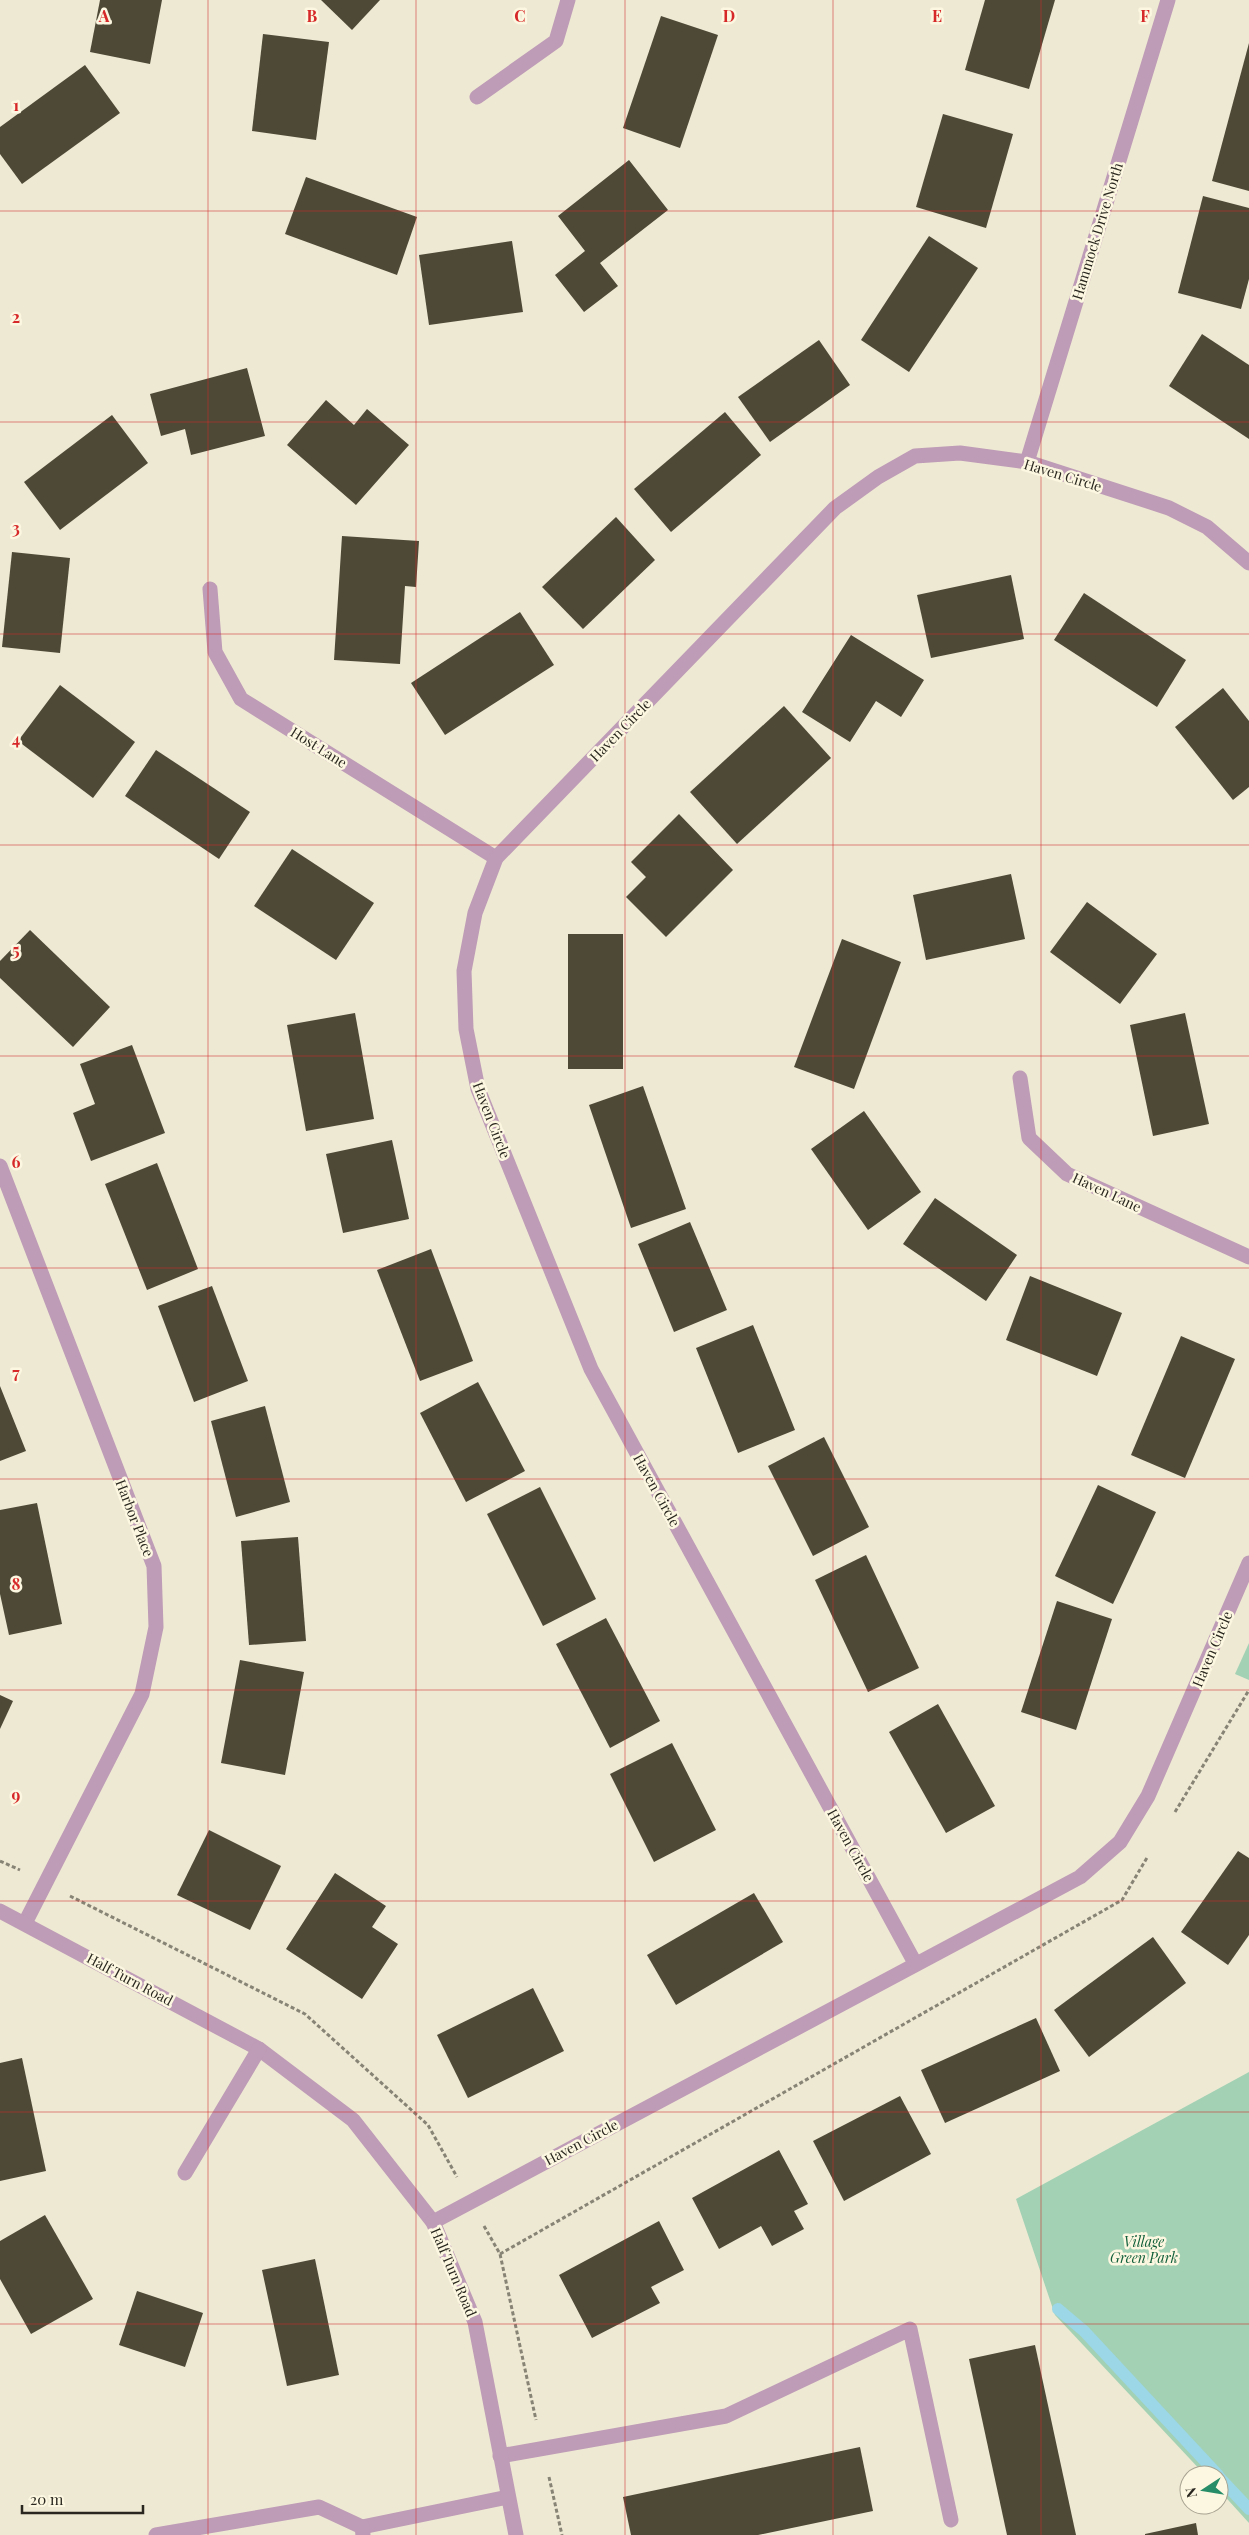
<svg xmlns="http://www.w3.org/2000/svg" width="1249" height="2535" viewBox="0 0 1249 2535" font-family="'Playfair Display',serif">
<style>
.green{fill:#a2d1b4}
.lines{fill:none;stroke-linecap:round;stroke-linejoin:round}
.stream{stroke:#9bd7e6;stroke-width:12}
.building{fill:#4d4936}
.path{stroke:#878375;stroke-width:3;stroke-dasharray:4 2.5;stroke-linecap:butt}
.service{stroke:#be9bb6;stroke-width:15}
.minor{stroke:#be9bb6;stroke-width:15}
.grid{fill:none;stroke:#d62828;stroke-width:1;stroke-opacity:0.55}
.labels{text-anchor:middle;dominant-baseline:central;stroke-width:5;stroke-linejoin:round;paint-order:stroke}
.street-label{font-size:14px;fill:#28261e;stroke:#fcf7e0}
.park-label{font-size:14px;font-style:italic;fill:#105f3a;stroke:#fcf7e0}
.grid-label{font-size:16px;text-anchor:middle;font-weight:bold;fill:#d62828;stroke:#fcf7e0;stroke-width:5;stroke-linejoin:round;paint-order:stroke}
</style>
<rect width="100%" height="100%" fill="#eee9d3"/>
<g class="green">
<polygon points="1249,1643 1249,1680 1235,1674"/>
<polygon points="1249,2072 1249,2523 1219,2490 1219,2475 1205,2475 1055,2315 1016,2199"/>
</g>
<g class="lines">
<g class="stream">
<polyline points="1058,2309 1084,2331 1218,2475"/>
<polyline points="1219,2477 1249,2509"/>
</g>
</g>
<g class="building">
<polygon points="100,0 162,0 150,64 90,52"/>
<polygon points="321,0 380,0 352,30"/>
<polygon points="985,0 1055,0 1029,89 965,70"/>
<polygon points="661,16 718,35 680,148 623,128"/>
<polygon points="263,34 329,42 316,140 252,131"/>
<polygon points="1249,43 1249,191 1212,181"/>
<polygon points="85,65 120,113 22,184 0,154 0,127"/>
<polygon points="943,114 1013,134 986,228 916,207"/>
<polygon points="629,160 668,210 600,263 618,286 584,312 555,275 585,251 558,216"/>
<polygon points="306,177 417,217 397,275 285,234"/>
<polygon points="1203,196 1249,208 1249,279 1241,309 1178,293"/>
<polygon points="929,236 978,268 909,372 861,340"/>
<polygon points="512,241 523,312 429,325 419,255"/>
<polygon points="1202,334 1249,365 1249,439 1169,386"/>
<polygon points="819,340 850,385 770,442 738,397"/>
<polygon points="247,368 265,436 191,455 185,429 161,436 150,394"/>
<polygon points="326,400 354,425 367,409 409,445 356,505 287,445"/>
<polygon points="725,412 761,455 671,532 634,489"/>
<polygon points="112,415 148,463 60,530 24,482"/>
<polygon points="616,517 655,560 583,629 542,587"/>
<polygon points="342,536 419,541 416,587 405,586 400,664 334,660"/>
<polygon points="12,552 70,558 60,653 2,647"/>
<polygon points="1011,575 1024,639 931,658 917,595"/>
<polygon points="1084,593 1186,660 1157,707 1054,640"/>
<polygon points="520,612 554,665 445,735 411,683"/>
<polygon points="851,635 924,680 901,717 876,701 850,742 802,712"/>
<polygon points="60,685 135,742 93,798 18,741"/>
<polygon points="1223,688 1249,721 1249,787 1233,800 1175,727"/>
<polygon points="784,706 831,758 737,844 690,792"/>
<polygon points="156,750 250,812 219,859 125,796"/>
<polygon points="679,814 733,870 666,937 626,897 646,877 631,862"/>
<polygon points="292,849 374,903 336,960 254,906"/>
<polygon points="1011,874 1025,939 926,960 913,895"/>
<polygon points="1087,902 1157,954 1120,1004 1050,952"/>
<polygon points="30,930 110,1007 73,1047 0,978 0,961"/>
<rect x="568" y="934" width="55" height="135"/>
<polygon points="842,939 901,962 854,1089 794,1067"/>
<polygon points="355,1013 374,1119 306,1131 287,1025"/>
<polygon points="1185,1013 1209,1124 1153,1136 1130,1025"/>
<polygon points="132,1045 165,1133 91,1161 73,1113 95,1104 80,1064"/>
<polygon points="643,1086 686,1209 631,1228 589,1105"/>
<polygon points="864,1111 921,1192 868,1230 811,1149"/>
<polygon points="392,1140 409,1219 343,1233 326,1154"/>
<polygon points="157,1163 198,1269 147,1290 105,1184"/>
<polygon points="935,1198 1017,1255 986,1301 903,1244"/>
<polygon points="690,1222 727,1310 674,1332 638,1244"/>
<polygon points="431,1249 473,1361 420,1381 377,1270"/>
<polygon points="1030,1276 1122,1313 1097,1376 1006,1340"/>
<polygon points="212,1286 248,1381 194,1402 158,1306"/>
<polygon points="753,1325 795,1430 738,1453 696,1348"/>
<polygon points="1181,1336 1235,1359 1185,1478 1131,1455"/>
<polygon points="478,1382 525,1471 466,1502 420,1413"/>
<polygon points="0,1386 26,1451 0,1461"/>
<polygon points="265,1406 290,1502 236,1517 211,1421"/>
<polygon points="824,1437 869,1527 813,1556 768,1466"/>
<polygon points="1098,1485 1156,1512 1113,1604 1055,1576"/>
<polygon points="540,1487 596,1599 543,1626 487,1514"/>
<polygon points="37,1503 62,1624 9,1635 0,1594 0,1510"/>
<polygon points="298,1537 306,1641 249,1645 241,1541"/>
<polygon points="866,1555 919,1668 868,1692 815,1580"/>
<polygon points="1057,1601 1112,1619 1076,1730 1021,1712"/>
<polygon points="606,1618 660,1721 610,1748 556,1644"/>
<polygon points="240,1660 304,1672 285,1775 221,1763"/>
<polygon points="0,1695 13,1701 0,1729"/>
<polygon points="938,1704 995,1806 946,1833 889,1732"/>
<polygon points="672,1743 716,1830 654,1862 610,1774"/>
<polygon points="209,1830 281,1866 250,1930 177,1895"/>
<polygon points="1238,1851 1249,1858 1249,1935 1228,1965 1181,1932"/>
<polygon points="335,1873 386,1906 372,1927 398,1944 362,1999 286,1949"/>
<polygon points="754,1893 783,1942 676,2005 647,1955"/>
<polygon points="1153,1937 1186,1983 1089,2057 1054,2010"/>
<polygon points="533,1988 564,2051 468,2098 437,2035"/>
<polygon points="1036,2018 1060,2071 945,2123 921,2070"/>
<polygon points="22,2058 46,2171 0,2181 0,2063"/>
<polygon points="900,2096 931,2154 844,2201 813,2141"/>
<polygon points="779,2150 808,2204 794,2211 804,2229 772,2246 761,2226 719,2249 692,2198"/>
<polygon points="45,2215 93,2299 31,2334 0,2279 0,2241"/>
<polygon points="659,2221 684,2270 651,2287 660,2303 592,2338 559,2275"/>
<polygon points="315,2259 339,2375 287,2386 262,2270"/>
<polygon points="137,2291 203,2313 185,2367 119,2345"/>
<polygon points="1035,2345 1076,2535 1007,2535 969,2359"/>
<polygon points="860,2447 873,2511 758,2535 631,2535 623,2497"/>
<polygon points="1196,2523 1198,2535 1145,2535 1145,2534"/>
</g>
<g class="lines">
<g class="path">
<polyline points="1175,1812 1249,1690"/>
<polyline points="0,1861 20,1870"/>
<polyline points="70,1896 305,2014 428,2125 457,2177"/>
<polyline points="484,2226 500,2254 536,2420"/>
<polyline points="500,2254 1122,1900 1148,1856"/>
<polyline points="549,2477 562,2535"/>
</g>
<g class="service">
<polyline points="500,2456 726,2416 910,2329 951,2520"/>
<polyline points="362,2527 508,2497"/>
<polyline points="156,2535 319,2507 362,2527 363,2535"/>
</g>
<g class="minor">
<polyline points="477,97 556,41 568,0"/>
<polyline points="1027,462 1168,0"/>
<polyline points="210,589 215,652 241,699 496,858"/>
<polyline points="1020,1078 1029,1138 1067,1174 1249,1257"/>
<polyline points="0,1166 154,1566 156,1627 142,1694 25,1923"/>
<polyline points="0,1911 259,2049 353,2120 433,2222 475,2322 516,2535"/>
<polyline points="915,1963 591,1369 478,1089 466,1029 464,971 475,913 496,858 835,508 878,477 915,456 960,453 1027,462 1169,508 1207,527 1249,563"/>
<polyline points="185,2173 259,2049"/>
<polyline points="433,2222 1080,1877 1120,1842 1148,1796 1249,1563"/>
</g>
</g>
<path class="grid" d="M208 0V2535M416 0V2535M625 0V2535M833 0V2535M1041 0V2535M0 211H1249M0 422H1249M0 634H1249M0 845H1249M0 1056H1249M0 1268H1249M0 1479H1249M0 1690H1249M0 1901H1249M0 2112H1249M0 2324H1249"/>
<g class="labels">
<g class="street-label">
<text transform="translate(1097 231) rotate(-73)">Hammock Drive North</text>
<text transform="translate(1063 475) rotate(17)">Haven Circle</text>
<text transform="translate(620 730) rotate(-46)">Haven Circle</text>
<text transform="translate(319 747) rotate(32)">Host Lane</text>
<text transform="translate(492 1120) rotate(69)">Haven Circle</text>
<text transform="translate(1107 1192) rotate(25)">Haven Lane</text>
<text transform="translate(657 1490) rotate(61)">Haven Circle</text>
<text transform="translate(135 1518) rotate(69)">Harbor Place</text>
<text transform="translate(1212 1649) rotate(-67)">Haven Circle</text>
<text transform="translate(851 1845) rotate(61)">Haven Circle</text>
<text transform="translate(130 1979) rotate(28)">Half Turn Road</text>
<text transform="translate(581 2142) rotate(-28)">Haven Circle</text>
<text transform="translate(454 2272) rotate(67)">Half Turn Road</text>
</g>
<g class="park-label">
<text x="1144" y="2241">Village<tspan x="1144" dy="16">Green Park</tspan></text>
</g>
</g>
<g class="grid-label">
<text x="104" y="22">A</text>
<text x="312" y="22">B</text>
<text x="520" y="22">C</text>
<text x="729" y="22">D</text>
<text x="937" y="22">E</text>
<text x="1145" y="22">F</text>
<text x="16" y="111">1</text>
<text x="16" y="323">2</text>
<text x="16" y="534">3</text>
<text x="16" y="745">4</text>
<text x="16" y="956">5</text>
<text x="16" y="1168">6</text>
<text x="16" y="1379">7</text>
<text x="16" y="1590">8</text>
<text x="16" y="1801">9</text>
</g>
<g transform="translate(1204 2490) rotate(258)"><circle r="24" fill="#fcf7e0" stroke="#a7a392"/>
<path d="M0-4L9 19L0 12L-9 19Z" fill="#278d68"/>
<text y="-8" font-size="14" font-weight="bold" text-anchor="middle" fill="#28261e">N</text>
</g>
<path d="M22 2505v8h121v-8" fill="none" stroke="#28261e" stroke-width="2.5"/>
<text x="30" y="2505" font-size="15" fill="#28261e" stroke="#fcf7e0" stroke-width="4" paint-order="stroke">20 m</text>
</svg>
